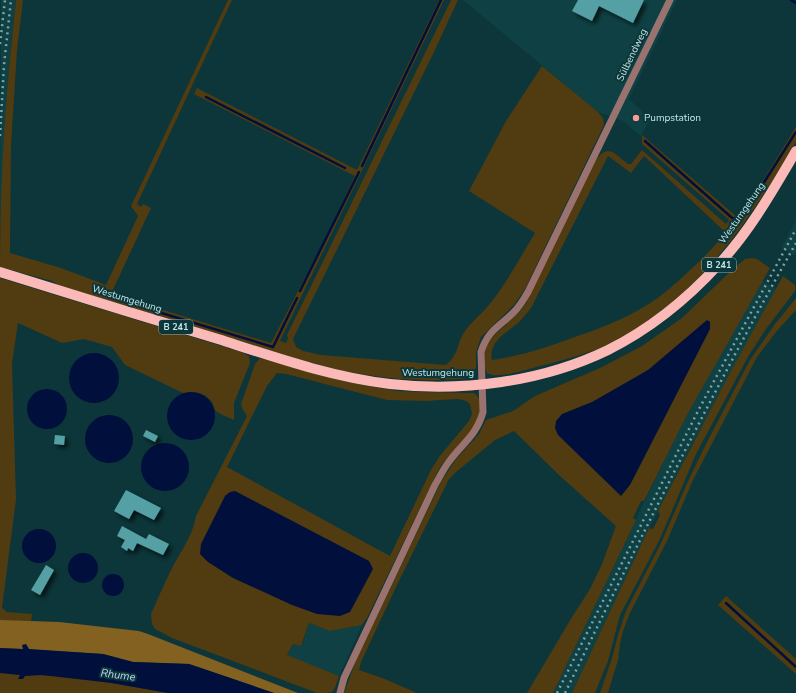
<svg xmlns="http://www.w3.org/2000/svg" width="796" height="693" viewBox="0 0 796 693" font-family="'Nunito Sans',sans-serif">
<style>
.built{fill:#0f4144}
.green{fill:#513b11;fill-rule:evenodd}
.forest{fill:#826121}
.water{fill:#000f3b}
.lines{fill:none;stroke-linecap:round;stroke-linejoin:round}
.stream{stroke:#000f3b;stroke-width:2.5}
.building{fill:#54a0a4;filter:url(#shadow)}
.minor{stroke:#9a7371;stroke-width:7}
.primary{stroke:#fbbab8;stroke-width:10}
.rail{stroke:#7da3a6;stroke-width:2.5;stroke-dasharray:2 4;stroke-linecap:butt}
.poi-dot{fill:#f59b9a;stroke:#0c3639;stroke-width:1.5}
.labels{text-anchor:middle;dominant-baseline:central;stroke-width:4;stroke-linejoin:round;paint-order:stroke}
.shield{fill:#0c3639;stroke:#8bb1b4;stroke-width:1}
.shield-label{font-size:9px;font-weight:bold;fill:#c2e6e8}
.street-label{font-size:10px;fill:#c2e6e8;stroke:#0c3639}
.poi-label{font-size:10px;fill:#c2e6e8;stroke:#0c3639;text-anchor:start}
.water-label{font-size:11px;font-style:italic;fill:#bed5fa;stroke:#0c3639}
</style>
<defs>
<filter id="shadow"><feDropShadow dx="3.5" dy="3.5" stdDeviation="2" flood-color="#0009"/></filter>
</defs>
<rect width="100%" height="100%" fill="#0c3639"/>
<g class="built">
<polygon points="1,0 16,0 11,41 6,115 0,239"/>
<polygon points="463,0 677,0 629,99 650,119 641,136 623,121 598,112"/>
<polygon points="796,221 796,252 794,255 781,248"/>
<polygon points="762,280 777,290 689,450 642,543 572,693 553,693 664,461 687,415"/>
<polygon points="309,623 330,631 362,625 339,676 287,656 293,644 302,646"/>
</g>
<g class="green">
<path d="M16 0H23L17 50 11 145 10 253 61 268 106 285 138 216 131 206 228 0H232L137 204 141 207 143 204 151 208 111 294 271 343 323 243 355 176 194 94 197 88 357 170 439 0H444L280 341 286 343 288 338 287 335 451 0H458L434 52 293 339 296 347 303 351 321 355 446 365C460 353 456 344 465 331 473 320 484 312 492 301 509 279 521 256 535 233L469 191 506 121 542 66 598 112 603 118 604 125 525 289 514 305 481 337 476 353V368L468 378C435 382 399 380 367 375 343 372 321 365 298 359L58 285 52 281 0 267C0 178 6 88 16 0Z"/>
<path d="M796 127V142C747 224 700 295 615 341 592 353 565 360 540 366 528 369 497 380 487 373 475 345 499 332 515 316 520 312 524 307 527 301L594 163C608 142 613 153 628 164H631L642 150 726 224 729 220 642 144V135L737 217 753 197ZM608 156 631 173 644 156 725 232C715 247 701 260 688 272 675 284 662 296 647 305 623 320 598 329 572 338 546 348 520 356 492 360 488 342 506 333 518 323 523 318 527 313 531 308Z"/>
<polygon points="752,258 757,259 770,268 687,415 644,501 641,501 633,518 636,520 553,693 527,693 572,617 590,589 602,564 616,526 560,476 514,431 495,440 456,472 449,479 397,585 361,662 359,670 385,679 417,693 344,693 356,660 441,482 456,459 479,434 486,420 513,411 535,396 600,368 642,346 682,318 734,268 745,259"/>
<polygon points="783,276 795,285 795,291 766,329 749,355 696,454 660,539 620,615 608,661 595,693 572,693 649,528 653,529 660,515 658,511 731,371"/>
<path d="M0 278 241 352 249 356 250 363 234 403V420C228 417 221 415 216 411 214 409 214 405 212 402 205 392 194 391 183 393L125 365 112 347 84 339 62 343 18 323 12 363 16 499 2 608 7 612 32 614 25 675C70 674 123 685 168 693H0Z"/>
<polygon points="796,298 796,310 776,332 757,357 693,480 667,541 630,613 623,631 620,644 618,660 608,693 600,693 612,658 618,635 626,611 661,543 689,479 707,442 750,360 775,324"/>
<path d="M260 358 332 378 368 386 398 391 420 392 474 393C479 396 480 400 480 406 480 425 466 437 454 450 448 456 443 463 439 469L367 618 362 625 330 631 309 623 301 646 293 644 287 655 339 676C333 693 336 693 317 693L172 638 155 629 152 624 151 614C158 598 165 582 173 566 182 550 193 534 196 516L247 416 243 410 241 404 255 364ZM277 373 286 374 387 400 426 401 458 399 466 401 470 404 472 414 469 421 439 457 431 470 390 556 227 467 267 386Z"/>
<polygon points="726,596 796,659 796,674 718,605"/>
</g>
<polygon class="forest" points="0,620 59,622 139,631 148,634 298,693 274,693 189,664 133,662 103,654 2,648 0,648"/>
<g class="water">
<polygon points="707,320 710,322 710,329 630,485 621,496 558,435 555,428 556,421 562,414 592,402 648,370"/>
<circle cx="94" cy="378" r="25"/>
<circle cx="47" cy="409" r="20"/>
<circle cx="191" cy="416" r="24"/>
<circle cx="109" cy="439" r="24"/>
<circle cx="165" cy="467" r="24"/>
<polygon points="235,491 369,561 373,569 350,612 340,616 317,614 292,605 233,578 208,562 200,554 201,544 225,496 230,492"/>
<circle cx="39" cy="546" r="17"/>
<circle cx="83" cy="568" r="15"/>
<circle cx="113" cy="585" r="11"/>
<polygon points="26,644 29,649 103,654 133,662 189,664 274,693 168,693 112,683 42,675 25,676 23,679 18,679 20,675 0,673 0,648 23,649 22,645"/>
</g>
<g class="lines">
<g class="stream">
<polyline points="791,0 796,3"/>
<polyline points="206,97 345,168"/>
<polyline points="645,141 731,217 739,222 796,132"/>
<polyline points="362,166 441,0"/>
<polyline points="300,291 359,172"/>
<polyline points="109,297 273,347 297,298"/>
<polyline points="726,603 796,667"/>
</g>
</g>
<g class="building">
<polygon points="578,0 644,0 633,23 599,6 592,21 572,11"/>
<polygon points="146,430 158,436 155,442 143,436"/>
<polygon points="55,435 65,436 64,445 54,444"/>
<polygon points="126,490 161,508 154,520 134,510 129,519 114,511"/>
<polygon points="122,526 146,539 149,534 169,544 163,555 137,543 133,551 128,548 127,551 121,547 125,540 117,536"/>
<polygon points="46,565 54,570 40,595 31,590"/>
</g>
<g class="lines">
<path class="minor" d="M340 693 344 678 435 485C439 478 443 470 448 463 461 444 476 437 483 412L481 352C488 330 499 327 514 312 520 306 524 299 528 292L670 0"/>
<path class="primary" d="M0 272C73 295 145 317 218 339 274 357 331 377 390 384 463 392 542 382 608 350 650 329 688 298 719 264 750 231 773 190 796 151"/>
<g class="rail">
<polyline points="0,44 5,0"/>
<polyline points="0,136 4,65 11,0"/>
<polyline points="557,693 699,409 796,229"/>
<path d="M565 693C639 541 713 390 796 243"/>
</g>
</g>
<circle class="poi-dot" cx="636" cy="118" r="4"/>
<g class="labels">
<g class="shield">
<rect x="702" y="258" width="34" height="14" rx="3"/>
<rect x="159" y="320" width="34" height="14" rx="3"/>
</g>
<g class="shield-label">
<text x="719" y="265">B 241</text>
<text x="176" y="327">B 241</text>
</g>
<g class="street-label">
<text transform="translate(632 55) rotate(-64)">Sülbendweg</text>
<text transform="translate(742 213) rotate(-55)">Westumgehung</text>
<text transform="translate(127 299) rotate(17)">Westumgehung</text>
<text x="438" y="373">Westumgehung</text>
</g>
<g class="poi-label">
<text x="644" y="118">Pumpstation</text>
</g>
<g class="water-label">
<text transform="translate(118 675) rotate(7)">Rhume</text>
</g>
</g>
</svg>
